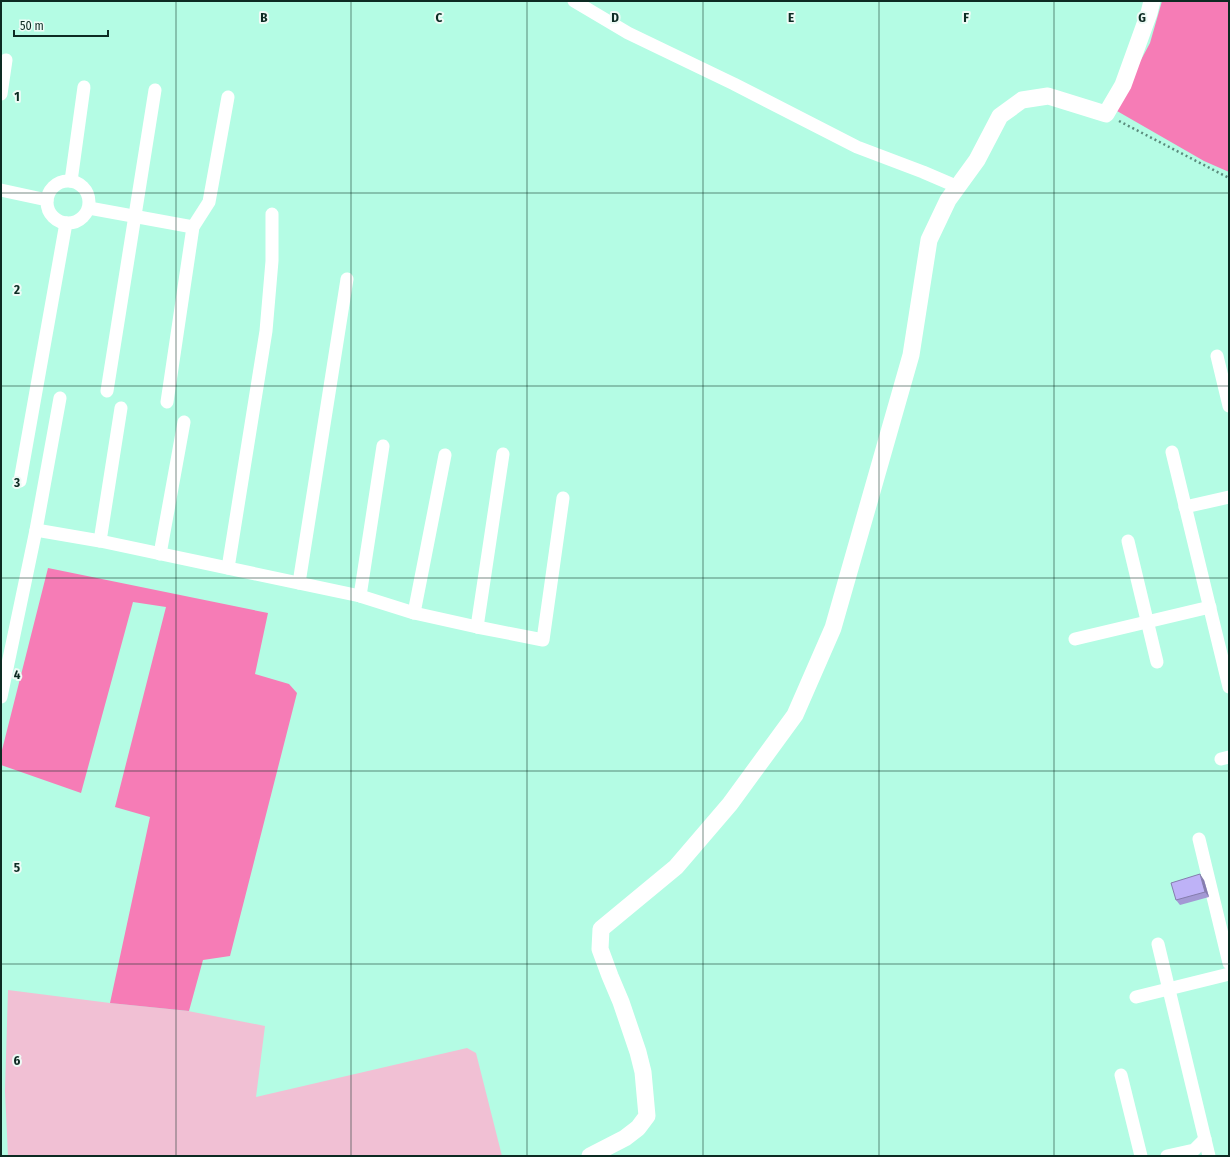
<svg xmlns="http://www.w3.org/2000/svg" width="1230" height="1157" viewBox="0 0 1230 1157" font-family="'Fira Sans Condensed',sans-serif">
<style>
.green{fill:#f1c0d4}
.forest{fill:#f67cb6}
.lines{fill:none;stroke-linecap:round;stroke-linejoin:round}
.path{stroke:#5b8c7d;stroke-width:2.5;stroke-dasharray:2 3;stroke-linecap:butt}
.minor{stroke:#fff;stroke-width:13}
.tertiary{stroke:#fff;stroke-width:17}
.wall{fill:#a399d4}
.shaded-wall{fill:#857dad}
.building{fill:#beb2f7;stroke:#857dad}
.grid{fill:none;stroke:#0d2b23;stroke-width:1;stroke-opacity:0.55}
.grid-label{font-size:13px;text-anchor:middle;font-weight:bold;fill:#0d2b23;stroke:#eefbf6;stroke-width:4;stroke-linejoin:round;paint-order:stroke}
</style>
<rect width="100%" height="100%" fill="#b4fce4"/>
<polygon class="green" points="8,990 110,1003 188,1011 265,1026 256,1097 467,1048 476,1053 502,1156 8,1156 5,1091"/>
<g class="forest">
<polygon points="1162,1 1229,1 1229,172 1204,161 1117,111 1118,103 1150,43"/>
<polygon points="48,568 268,613 255,674 289,684 297,693 230,956 203,960 189,1011 110,1003 150,817 115,807 166,607 133,602 81,793 1,765 1,754"/>
</g>
<g class="lines">
<polyline class="path" points="1119,121 1229,178"/>
<g class="minor">
<polyline points="574,1 628,33 734,84 857,147 923,172 958,187"/>
<polyline points="1,94 6,60"/>
<circle cx="68" cy="202" r="21"/>
<polyline points="71,181 84,87"/>
<polyline points="1,190 47,200"/>
<polyline points="89,208 193,227"/>
<polyline points="1217,356 1229,406"/>
<polyline points="107,391 155,90"/>
<polyline points="167,402 193,227 209,202 228,97"/>
<polyline points="1172,452 1229,687"/>
<polyline points="20,481 66,223"/>
<polyline points="1185,507 1229,497"/>
<polyline points="36,530 100,541 360,596 414,613 477,627 543,640 563,498"/>
<polyline points="100,541 121,408"/>
<polyline points="1128,541 1157,662"/>
<polyline points="160,554 184,422"/>
<polyline points="228,568 266,331 272,261 272,214"/>
<polyline points="299,583 347,279"/>
<polyline points="360,596 383,446"/>
<polyline points="414,613 445,455"/>
<polyline points="477,627 503,454"/>
<polyline points="1075,639 1210,607"/>
<polyline points="1,697 36,530 60,398"/>
<polyline points="1221,759 1229,757"/>
<polyline points="1199,839 1229,963"/>
<polyline points="1158,944 1209,1156"/>
<polyline points="1136,997 1229,974"/>
<polyline points="1121,1075 1141,1156"/>
<polyline points="1167,1156 1194,1150 1205,1139"/>
</g>
<polyline class="tertiary" points="590,1156 625,1138 638,1128 647,1116 643,1072 638,1052 621,1002 610,976 600,949 601,929 676,867 730,804 795,715 833,628 911,355 929,240 948,200 977,160 1000,116 1022,100 1048,96 1106,114 1123,85 1149,13 1152,1"/>
</g>
<polygon class="wall" points="1204,880 1209,897 1180,905 1176,900"/>
<polygon class="shaded-wall" points="1200,874 1204,880 1209,897 1205,892"/>
<polygon class="building" points="1200,874 1205,892 1176,900 1171,883"/>
<path class="grid" d="M176 1V1156M351 1V1156M527 1V1156M703 1V1156M879 1V1156M1054 1V1156M1 193H1229M1 386H1229M1 578H1229M1 771H1229M1 964H1229"/>
<g class="grid-label">
<text x="264" y="22">B</text>
<text x="439" y="22">C</text>
<text x="615" y="22">D</text>
<text x="791" y="22">E</text>
<text x="966" y="22">F</text>
<text x="1142" y="22">G</text>
<text x="17" y="101">1</text>
<text x="17" y="294">2</text>
<text x="17" y="487">3</text>
<text x="17" y="679">4</text>
<text x="17" y="872">5</text>
<text x="17" y="1065">6</text>
</g>
<rect width="1230" height="1157" fill="none" stroke="#0d2b23" stroke-width="4"/>
<path d="M14 30v6h94v-6" fill="none" stroke="#0d2b23" stroke-width="2"/>
<text x="20" y="30" font-size="12" fill="#0d2b23" stroke="#eefbf6" stroke-width="3" paint-order="stroke">50 m</text>
</svg>
